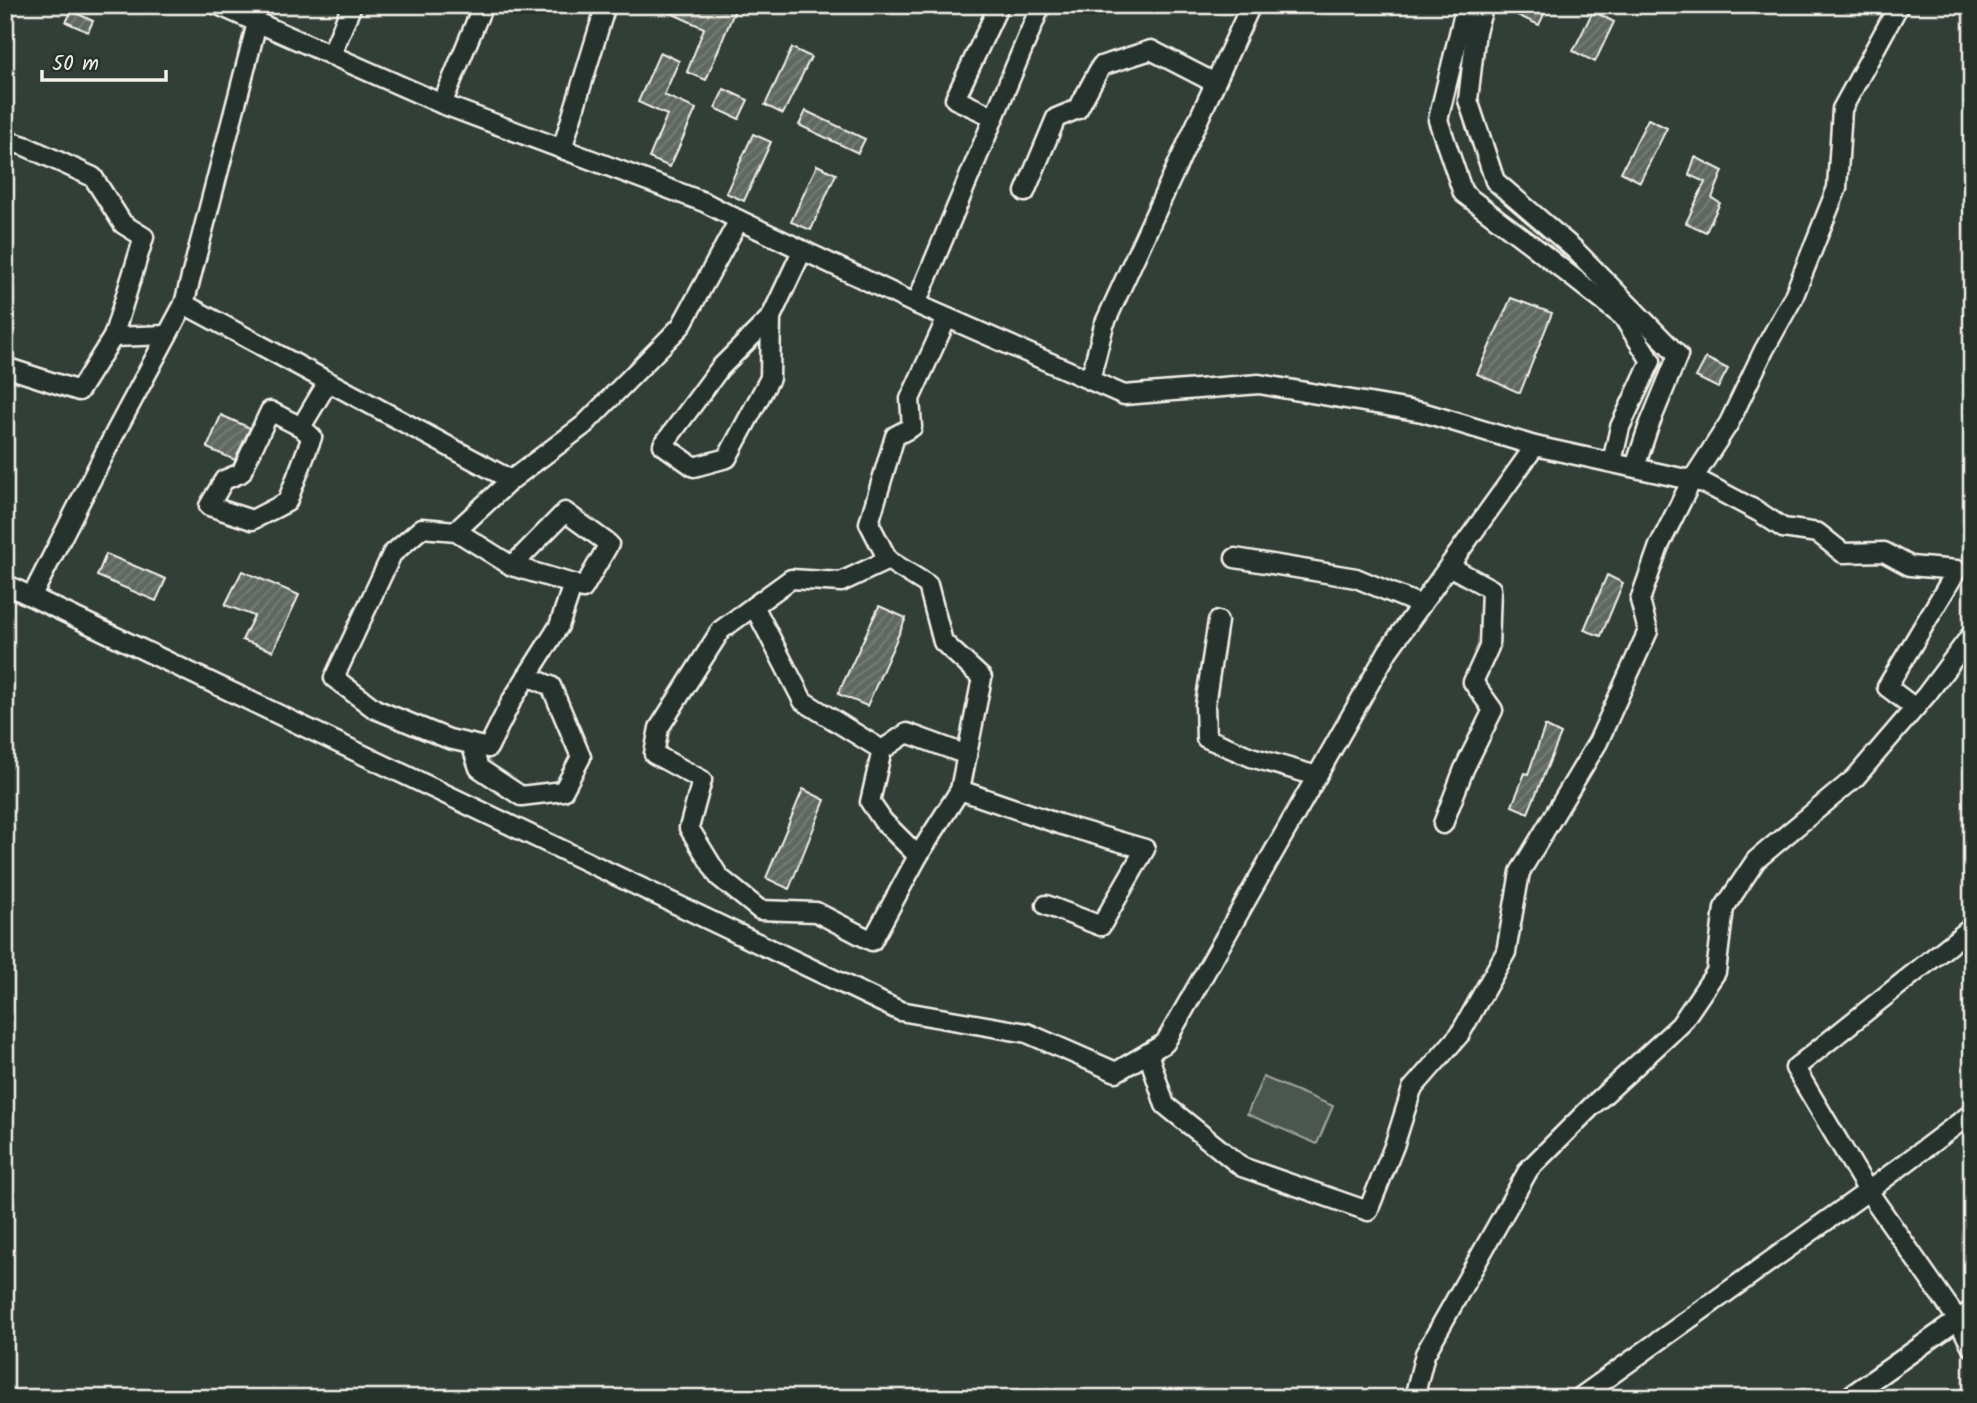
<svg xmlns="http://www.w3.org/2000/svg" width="1977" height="1403" viewBox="0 0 1977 1403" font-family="Kalam,sans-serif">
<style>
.pitch{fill:#4c564f;stroke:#a0a49c;stroke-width:2}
.building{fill:url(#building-hatch);stroke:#f4f1e8;stroke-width:2}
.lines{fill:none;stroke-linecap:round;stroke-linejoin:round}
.minor-casing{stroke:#f4f1e8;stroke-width:23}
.minor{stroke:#26332d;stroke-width:18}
</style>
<defs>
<pattern id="building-hatch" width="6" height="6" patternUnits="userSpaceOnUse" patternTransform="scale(1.75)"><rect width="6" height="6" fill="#5f6861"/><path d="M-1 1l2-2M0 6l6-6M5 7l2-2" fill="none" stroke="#777e78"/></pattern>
</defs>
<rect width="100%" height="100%" fill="#323e38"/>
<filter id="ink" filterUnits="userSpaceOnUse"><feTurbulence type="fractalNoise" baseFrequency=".0143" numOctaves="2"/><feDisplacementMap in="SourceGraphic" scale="14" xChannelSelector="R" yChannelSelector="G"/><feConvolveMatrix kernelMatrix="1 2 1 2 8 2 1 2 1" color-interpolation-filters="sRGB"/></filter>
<g filter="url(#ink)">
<polygon class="pitch" points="1263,1077 1333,1106 1317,1144 1247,1114"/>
<g class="building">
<polygon points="653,5 737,5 706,80 687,72 704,28"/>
<polygon points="1495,5 1535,5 1546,10 1539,25"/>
<polygon points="72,11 93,21 88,32 66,22"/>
<polygon points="1593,11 1614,22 1595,62 1573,51"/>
<polygon points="792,48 811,57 783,114 765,105"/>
<polygon points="660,52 679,61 664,95 696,109 670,167 649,158 667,115 638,102"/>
<polygon points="724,89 748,100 739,119 715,108"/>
<polygon points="806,111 865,139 858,153 799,125"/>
<polygon points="1648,119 1667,128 1640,182 1621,172"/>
<polygon points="753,134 771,142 744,201 726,193"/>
<polygon points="1695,157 1723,171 1712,198 1720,203 1706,232 1686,223 1705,182 1689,175"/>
<polygon points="817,165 836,174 811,230 791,222"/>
<polygon points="1511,298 1552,313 1520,393 1477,374"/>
<polygon points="1706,358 1728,369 1718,388 1696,377"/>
<polygon points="221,415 250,428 235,460 207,448"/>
<polygon points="106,554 166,579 156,601 97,576"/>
<polygon points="242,571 299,595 273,651 242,640 254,616 225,605"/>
<polygon points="1607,575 1623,583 1601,636 1584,630"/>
<polygon points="879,606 906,618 867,706 838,694"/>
<polygon points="1545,726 1561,734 1528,813 1512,806 1525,773 1528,774"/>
<polygon points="803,789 825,800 789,889 766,878"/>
</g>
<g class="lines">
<defs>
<g id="minor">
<polyline points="218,5 442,104 704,202 739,220 916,304 1124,395 1259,384 1422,412 1535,446 1704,483 1759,512 1783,528 1818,533 1843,553 1884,552 1910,566 1957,570 1887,687 1915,708"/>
<polyline points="1466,5 1438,120 1463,193 1533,246 1623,317 1651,361 1620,427 1612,462"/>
<polyline points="1484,5 1476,31 1468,100 1495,181 1574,249 1678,355 1648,428 1635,467"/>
<polyline points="331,55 352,5"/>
<polyline points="442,104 483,5"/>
<polyline points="994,117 955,99 999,5"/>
<polyline points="5,140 25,146 93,177 123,224 144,237 113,337 79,391 5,367"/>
<polyline points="562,149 606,5"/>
<polyline points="1025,192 1056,118 1078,109 1101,66 1151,50 1215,83"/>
<polyline points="184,304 257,23"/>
<polyline points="916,304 1041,5"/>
<polyline points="771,317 770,378 727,458 694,467 663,445 720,368 771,317 802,251"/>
<polyline points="947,318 910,399 912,427 895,436 869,523 888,560 928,585 943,642 982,678 960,790 1059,824 1145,849 1101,926 1046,905"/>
<polyline points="113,337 167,335"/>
<polyline points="1090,380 1104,325 1251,5"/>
<polyline points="301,427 270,411 241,473 224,480 209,506 252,520 287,502 312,437 301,427 328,382"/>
<polyline points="456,531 512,566 573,584 559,626 512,700 488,748 449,739 375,709 334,678 392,554 422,528 456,531 511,480"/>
<polyline points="1235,558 1356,578 1421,605"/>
<polyline points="888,560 841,582 791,579 721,630 659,728 654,754 702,780 689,828 719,877 760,910 816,912 872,941 918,856 960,790"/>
<polyline points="512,566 565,512 609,544 583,589 573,584"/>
<polyline points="5,584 900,1011 1027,1033 1116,1072 1165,1043 1388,651 1535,446"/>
<polyline points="32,596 116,431 184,304 511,480 584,425 681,326 739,220"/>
<polyline points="754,606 803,701 882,750"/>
<polyline points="1218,621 1205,705 1206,738 1251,757 1317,776"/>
<polyline points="471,744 479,768 521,796 563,791 581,757 551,686 527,676"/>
<polyline points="1443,824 1464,769 1493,710 1473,682 1489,647 1491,589 1449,566"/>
<polyline points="918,856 883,821 870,802 882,750 907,733 967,755"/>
<polyline points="1972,927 1795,1068 1868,1191 1958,1320 1972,1347"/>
<polyline points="1148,1053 1165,1105 1242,1167 1368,1211 1394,1146 1412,1089 1460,1034 1506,952 1520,872 1598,742 1648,631 1640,600 1659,546 1692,480 1729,423 1764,350 1793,298 1837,188 1842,109 1899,5"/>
<polyline points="1414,1398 1425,1354 1529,1169 1592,1106 1680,1025 1716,972 1724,908 1756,860 1855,778 1927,694 1972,634"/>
<polyline points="1579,1398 1868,1191 1972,1113"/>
<polyline points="1847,1398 1972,1310"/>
</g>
</defs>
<use href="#minor" class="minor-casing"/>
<use href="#minor" class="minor"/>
</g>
</g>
<rect width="1977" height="1403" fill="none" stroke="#26332d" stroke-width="28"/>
<rect x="14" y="14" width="1949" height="1375" fill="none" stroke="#f4f1e8" stroke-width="2.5" filter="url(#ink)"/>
<path d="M42 70v10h124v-10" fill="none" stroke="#f4f1e8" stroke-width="3.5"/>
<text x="52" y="70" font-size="21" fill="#f4f1e8" stroke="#26332d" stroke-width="5" paint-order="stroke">50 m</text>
</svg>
